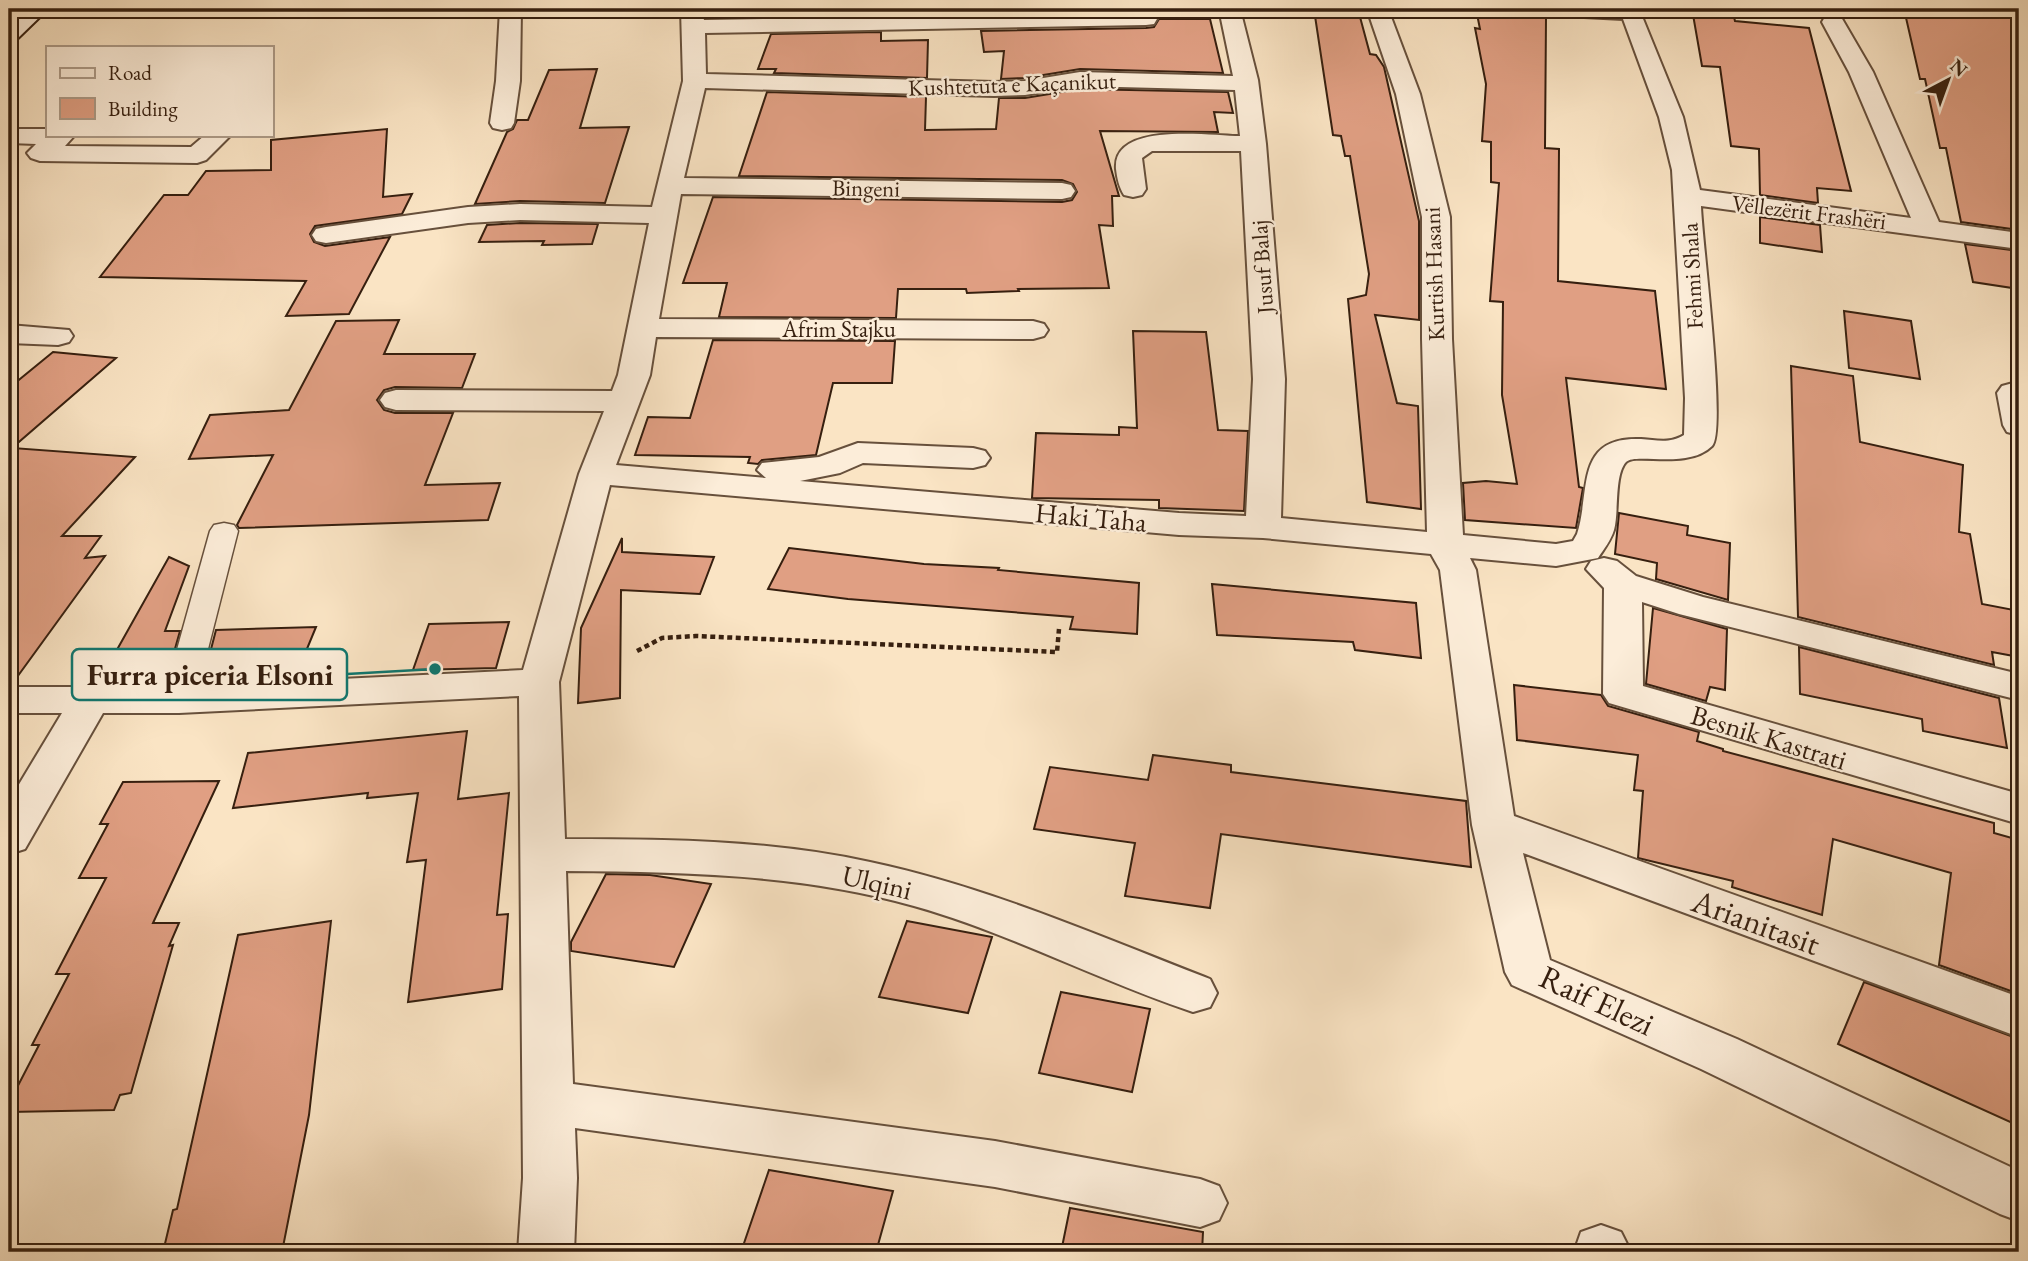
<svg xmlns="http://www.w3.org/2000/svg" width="2028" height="1261" viewBox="0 0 2028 1261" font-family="'EB Garamond',serif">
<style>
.building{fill:#e09f83;stroke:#361f0f;stroke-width:2}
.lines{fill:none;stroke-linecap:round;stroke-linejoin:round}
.service-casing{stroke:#67503c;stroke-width:3}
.minor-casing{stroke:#67503c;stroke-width:4}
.secondary-casing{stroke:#361f0f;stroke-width:4}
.path{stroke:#361f0f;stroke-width:4.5;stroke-dasharray:5 3.5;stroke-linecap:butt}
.service{fill:#fcedd9;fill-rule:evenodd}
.minor{fill:#fcedd9;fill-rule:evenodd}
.secondary{fill:#fcedd9;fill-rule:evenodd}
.labels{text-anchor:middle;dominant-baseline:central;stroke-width:5;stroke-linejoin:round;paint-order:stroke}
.far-street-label{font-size:23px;fill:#361f0f;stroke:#fcedd9}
.street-label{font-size:28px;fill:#361f0f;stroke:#fcedd9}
.near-street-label{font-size:33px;fill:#361f0f;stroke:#fcedd9}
.leader{fill:none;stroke:#0f766e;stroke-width:2.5}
.callout-dot{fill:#0f766e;stroke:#fcedd9;stroke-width:2.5}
.callout{fill:#fcedd9;stroke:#0f766e;stroke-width:2.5}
.callout-label{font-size:30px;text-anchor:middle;font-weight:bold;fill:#361f0f}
</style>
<rect width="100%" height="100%" fill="#fae4c4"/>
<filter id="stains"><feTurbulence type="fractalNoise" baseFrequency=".00286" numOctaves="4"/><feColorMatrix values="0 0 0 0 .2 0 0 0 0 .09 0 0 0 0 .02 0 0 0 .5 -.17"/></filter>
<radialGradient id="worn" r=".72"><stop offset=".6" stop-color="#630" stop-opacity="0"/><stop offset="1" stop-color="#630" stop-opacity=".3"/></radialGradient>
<g class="building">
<polygon points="978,9 1020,9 1020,11 1072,9 1142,10 979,13"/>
<polygon points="1476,9 1532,11 1537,17 1546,18 1545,148 1559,149 1558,281 1655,291 1666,389 1566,378 1579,487 1583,488 1576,528 1465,520 1463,483 1486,481 1517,484 1502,395 1503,302 1490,301 1499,183 1491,182 1491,142 1482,141 1486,84 1475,28 1480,29"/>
<polygon points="1692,9 1732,9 1735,21 1809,28 1851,191 1817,188 1818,203 1760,195 1759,149 1731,146 1720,67 1702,66"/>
<polygon points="1904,9 2019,9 2019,230 1961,222 1946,148 1940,148 1925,79 1920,79"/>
<polygon points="1315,16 1360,17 1370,54 1376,55 1384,67 1419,221 1419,320 1375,315 1397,403 1418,406 1421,509 1367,502 1348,299 1366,295 1369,274 1350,156 1345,156 1341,136 1333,135"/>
<polygon points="1159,19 1210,19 1223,73 1080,69 1025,78 1001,79 1004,51 984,52 981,31 1146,28 1154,27"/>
<polygon points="881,32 881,41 928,40 927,78 774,73 776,69 758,69 771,34"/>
<polygon points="597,69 580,128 629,127 605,203 520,201 475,204 507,132 513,129 517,120 528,120 549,70"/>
<polygon points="1080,89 1228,92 1233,113 1214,112 1218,132 1100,131 1119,196 1112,196 1113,226 1099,225 1109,288 1018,289 1019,291 967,293 966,289 898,289 896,318 719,317 727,283 683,283 713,197 1062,202 1072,200 1077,192 1073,184 1062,180 739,176 767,92 926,97 925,130 996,129 999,98 1025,98"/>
<polygon points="387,129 383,197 412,194 402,214 315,226 310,234 314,242 325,246 390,237 349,314 286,316 306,281 100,277 164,195 188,195 206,171 271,170 271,140"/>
<polygon points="1760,217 1820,225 1822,252 1760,243"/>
<polygon points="520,223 598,224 592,244 542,245 544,241 479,242 487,225"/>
<polygon points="1965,244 2019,251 2019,289 1973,282"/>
<polygon points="1844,311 1911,321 1920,379 1849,368"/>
<polygon points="399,320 384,354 475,354 462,388 395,387 384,390 377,400 384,410 395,413 453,413 425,485 500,483 488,520 239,528 237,525 273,455 189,459 210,415 289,410 336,321"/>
<polygon points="1133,331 1206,332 1218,430 1248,431 1244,511 1159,508 1159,500 1032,498 1036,433 1119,435 1119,427 1137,428"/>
<polygon points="713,340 895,341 892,383 833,383 816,455 762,460 758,464 748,463 750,457 635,455 648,417 690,418"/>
<polygon points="53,352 116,358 12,448 135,457 62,536 101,536 85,558 105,556 12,684 9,684 9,388"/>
<polygon points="1791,366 1853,376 1860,442 1963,465 1959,532 1970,534 1982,604 2019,611 2019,657 1992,652 1994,665 1798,617"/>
<polygon points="1619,513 1688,526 1687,535 1730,543 1728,600 1656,579 1657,563 1615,554"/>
<polygon points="622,538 622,552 714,557 700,594 621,590 620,698 578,703 581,628"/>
<polygon points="789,548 924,564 999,568 998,570 1139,583 1137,634 1070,629 1073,617 848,599 768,589"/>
<polygon points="169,557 189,566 165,631 180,631 167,677 100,680"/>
<polygon points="1212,584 1416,603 1421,658 1355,650 1353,642 1217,635"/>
<polygon points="1653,608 1727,629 1725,690 1710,687 1706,701 1646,684"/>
<polygon points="509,622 496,668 413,670 429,624"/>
<polygon points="316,627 297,673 204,676 216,630"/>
<polygon points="1799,647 1999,698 2007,748 1923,731 1922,719 1800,694"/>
<polygon points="1514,685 1601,695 1608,706 1699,732 1697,741 1723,749 1723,751 1994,823 1994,833 2019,840 2019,994 1939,965 1951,873 1833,839 1822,915 1732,887 1733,881 1638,858 1643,791 1634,790 1638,755 1517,740"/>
<polygon points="467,731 458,799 509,793 497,915 508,914 502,989 408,1002 426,860 407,862 418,793 367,798 368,793 233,808 248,753"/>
<polygon points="1153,755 1231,765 1231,772 1466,801 1471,867 1221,834 1210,908 1125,896 1135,843 1034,829 1050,767 1148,780"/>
<polygon points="219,781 153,923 179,923 169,946 173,945 131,1093 120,1095 114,1110 9,1112 9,1103 39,1045 32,1045 69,974 56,974 106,878 79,878 108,824 100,824 123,782"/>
<polygon points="606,874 650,875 711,884 674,967 571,951 571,942"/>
<polygon points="331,921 309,1115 282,1252 163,1252 173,1210 177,1209 238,935"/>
<polygon points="907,921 992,937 968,1013 879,997"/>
<polygon points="1864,982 2019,1039 2019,1126 1838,1044"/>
<polygon points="1061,992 1150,1009 1132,1092 1039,1073"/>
<polygon points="769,1170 893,1191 876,1252 741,1252"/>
<polygon points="1070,1208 1203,1232 1202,1252 1061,1252"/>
</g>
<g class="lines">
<defs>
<polygon id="service" points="224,523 234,525 238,531 195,700 190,707 179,710 168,707 163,700 210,531 214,525"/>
<g id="minor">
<polygon points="221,9 244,9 241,14 224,14"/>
<polygon points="500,9 521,9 520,81 514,123 511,128 502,130 493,128 490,123 496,81"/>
<path d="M681 9H701L704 20 1146 13 1154 14 1157 19 1154 24 1146 25 705 33 706 74 994 82 1025 81 1080 72 1233 76 1219 9H1240L1258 80 1266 144 1285 379 1281 518 1427 532 1422 339V217L1396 94 1367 9H1388L1420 94 1450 217 1452 339 1463 535 1556 544 1573 541 1577 534C1591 491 1574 436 1641 439 1656 440 1670 444 1684 435L1685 398 1672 170 1659 117 1623 19 1545 15 1537 14 1534 9H1639L1683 117 1700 190 1911 218 1849 72 1822 22 1825 17H1841L1873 72 1939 222 2019 233V249L1701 206C1702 241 1727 431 1712 446 1688 470 1636 452 1626 462 1614 475 1619 513 1614 530 1611 540 1604 549 1598 558L1556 566 1470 558 1476 570 1514 816 2019 997V1037L1523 853 1550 960 1737 1039 2019 1171V1221L2000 1214 1701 1069 1512 985 1505 972 1472 825 1440 570 1431 554 1263 538 1179 535 610 485 559 682 565 839C666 839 770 840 870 862 988 887 1099 936 1210 979L1217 993 1210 1007 1193 1012C1099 981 1010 933 914 906 801 874 683 872 566 871L573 1084 995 1141 1200 1179 1219 1186 1227 1203 1219 1220 1200 1227 995 1187 575 1128 577 1178 574 1252H518L523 1178 519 696 179 713H103L25 849 9 854V801L62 713H9V687H179L523 670 579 474 604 411 396 410 385 407 380 400 385 393 396 390 612 391 618 375 649 223 520 220 468 223 326 243 316 241 312 235 316 229 326 227 468 207 520 204 652 207 683 81ZM1080 86 1235 90 1240 136C1210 136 1112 121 1116 169 1117 178 1119 187 1124 195L1133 197 1142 195 1146 189 1142 158 1152 151H1241L1253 379 1246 516 1179 513 800 481 840 473 863 463 973 468 985 465 990 458 985 451 973 448 858 443 819 457 762 463 757 470 766 478 616 465 650 375 656 337 1033 339 1044 336 1048 330 1044 324 1033 321 659 319 681 194 1062 199 1071 197 1075 191 1071 185 1062 183 684 178 705 88 994 96 1025 95Z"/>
<polygon points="9,129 47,129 47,135 75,135 65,146 191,147 205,135 231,135 206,160 197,163 40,161 31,158 27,153 36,144 9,143"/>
<polygon points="9,325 69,330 73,336 69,342 58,345 9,343"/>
<polygon points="2013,383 2019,385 2019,435 2007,432 2003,425 1997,393 2002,386"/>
<polygon points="1604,558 1617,561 1636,576 1703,597 2019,674 2019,700 1679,614 1642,602 1643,686 2019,794 2019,824 1609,703 1603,694 1604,588 1586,569 1591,561"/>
<polygon points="1601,1225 1621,1232 1631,1252 1574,1252 1581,1232"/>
</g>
<polygon id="secondary" points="25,9 48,9 17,39 9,41 9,23"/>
</defs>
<use href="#service" class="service-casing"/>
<use href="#minor" class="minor-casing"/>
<use href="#secondary" class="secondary-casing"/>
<polyline class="path" points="637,651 662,638 696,636 1057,652 1059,629"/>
<use href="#service" class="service"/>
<use href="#minor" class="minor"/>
<use href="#secondary" class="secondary"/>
</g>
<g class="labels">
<g class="far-street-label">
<text transform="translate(1012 84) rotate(-2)">Kushtetuta e Kaçanikut</text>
<text transform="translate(866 188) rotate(1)">Bingeni</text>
<text transform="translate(1809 212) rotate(7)">Vëllezërit Frashëri</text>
<text transform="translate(1262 267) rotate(-94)">Jusuf Balaj</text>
<text transform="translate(1434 274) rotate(-92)">Kurtish Hasani</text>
<text transform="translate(1692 276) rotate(-93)">Fehmi Shala</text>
<text x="839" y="329">Afrim Stajku</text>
</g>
<g class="street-label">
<text transform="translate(1091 517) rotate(5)">Haki Taha</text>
<text transform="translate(1769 737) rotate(17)">Besnik Kastrati</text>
<text transform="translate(877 882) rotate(13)">Ulqini</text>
</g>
<g class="near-street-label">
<text transform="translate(1756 922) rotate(20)">Arianitasit</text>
<text transform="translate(1597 1000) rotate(25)">Raif Elezi</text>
</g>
</g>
<path class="leader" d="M435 669L347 674"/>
<circle class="callout-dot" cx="435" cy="669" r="7"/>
<rect class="callout" x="72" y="649" width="275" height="51" rx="7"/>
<g class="callout-label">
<text x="210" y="685">Furra piceria Elsoni</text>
</g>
<rect width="2028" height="1261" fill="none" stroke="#fae4c4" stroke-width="35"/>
<rect x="10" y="10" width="2007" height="1240" fill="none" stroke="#361f0f" stroke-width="3.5"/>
<rect x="18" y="18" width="1993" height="1226" fill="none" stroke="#361f0f" stroke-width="2"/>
<rect x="46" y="46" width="228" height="91" fill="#fcedd9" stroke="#ad9b88" stroke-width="2"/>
<rect x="60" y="68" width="35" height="10" fill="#fcedd9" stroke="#ad9b88" stroke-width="2"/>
<text x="108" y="80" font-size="21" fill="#361f0f">Road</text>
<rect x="60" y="98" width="35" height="21" fill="#e09f83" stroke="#ad9b88" stroke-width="2"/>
<text x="108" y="116" font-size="21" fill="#361f0f">Building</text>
<g transform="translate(1948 80) rotate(41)" stroke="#fcedd9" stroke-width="5" paint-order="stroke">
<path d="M0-5L12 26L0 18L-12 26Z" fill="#361f0f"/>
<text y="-10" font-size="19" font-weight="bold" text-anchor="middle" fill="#361f0f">N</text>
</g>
<rect width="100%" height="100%" filter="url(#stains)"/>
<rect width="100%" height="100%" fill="url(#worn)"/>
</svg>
